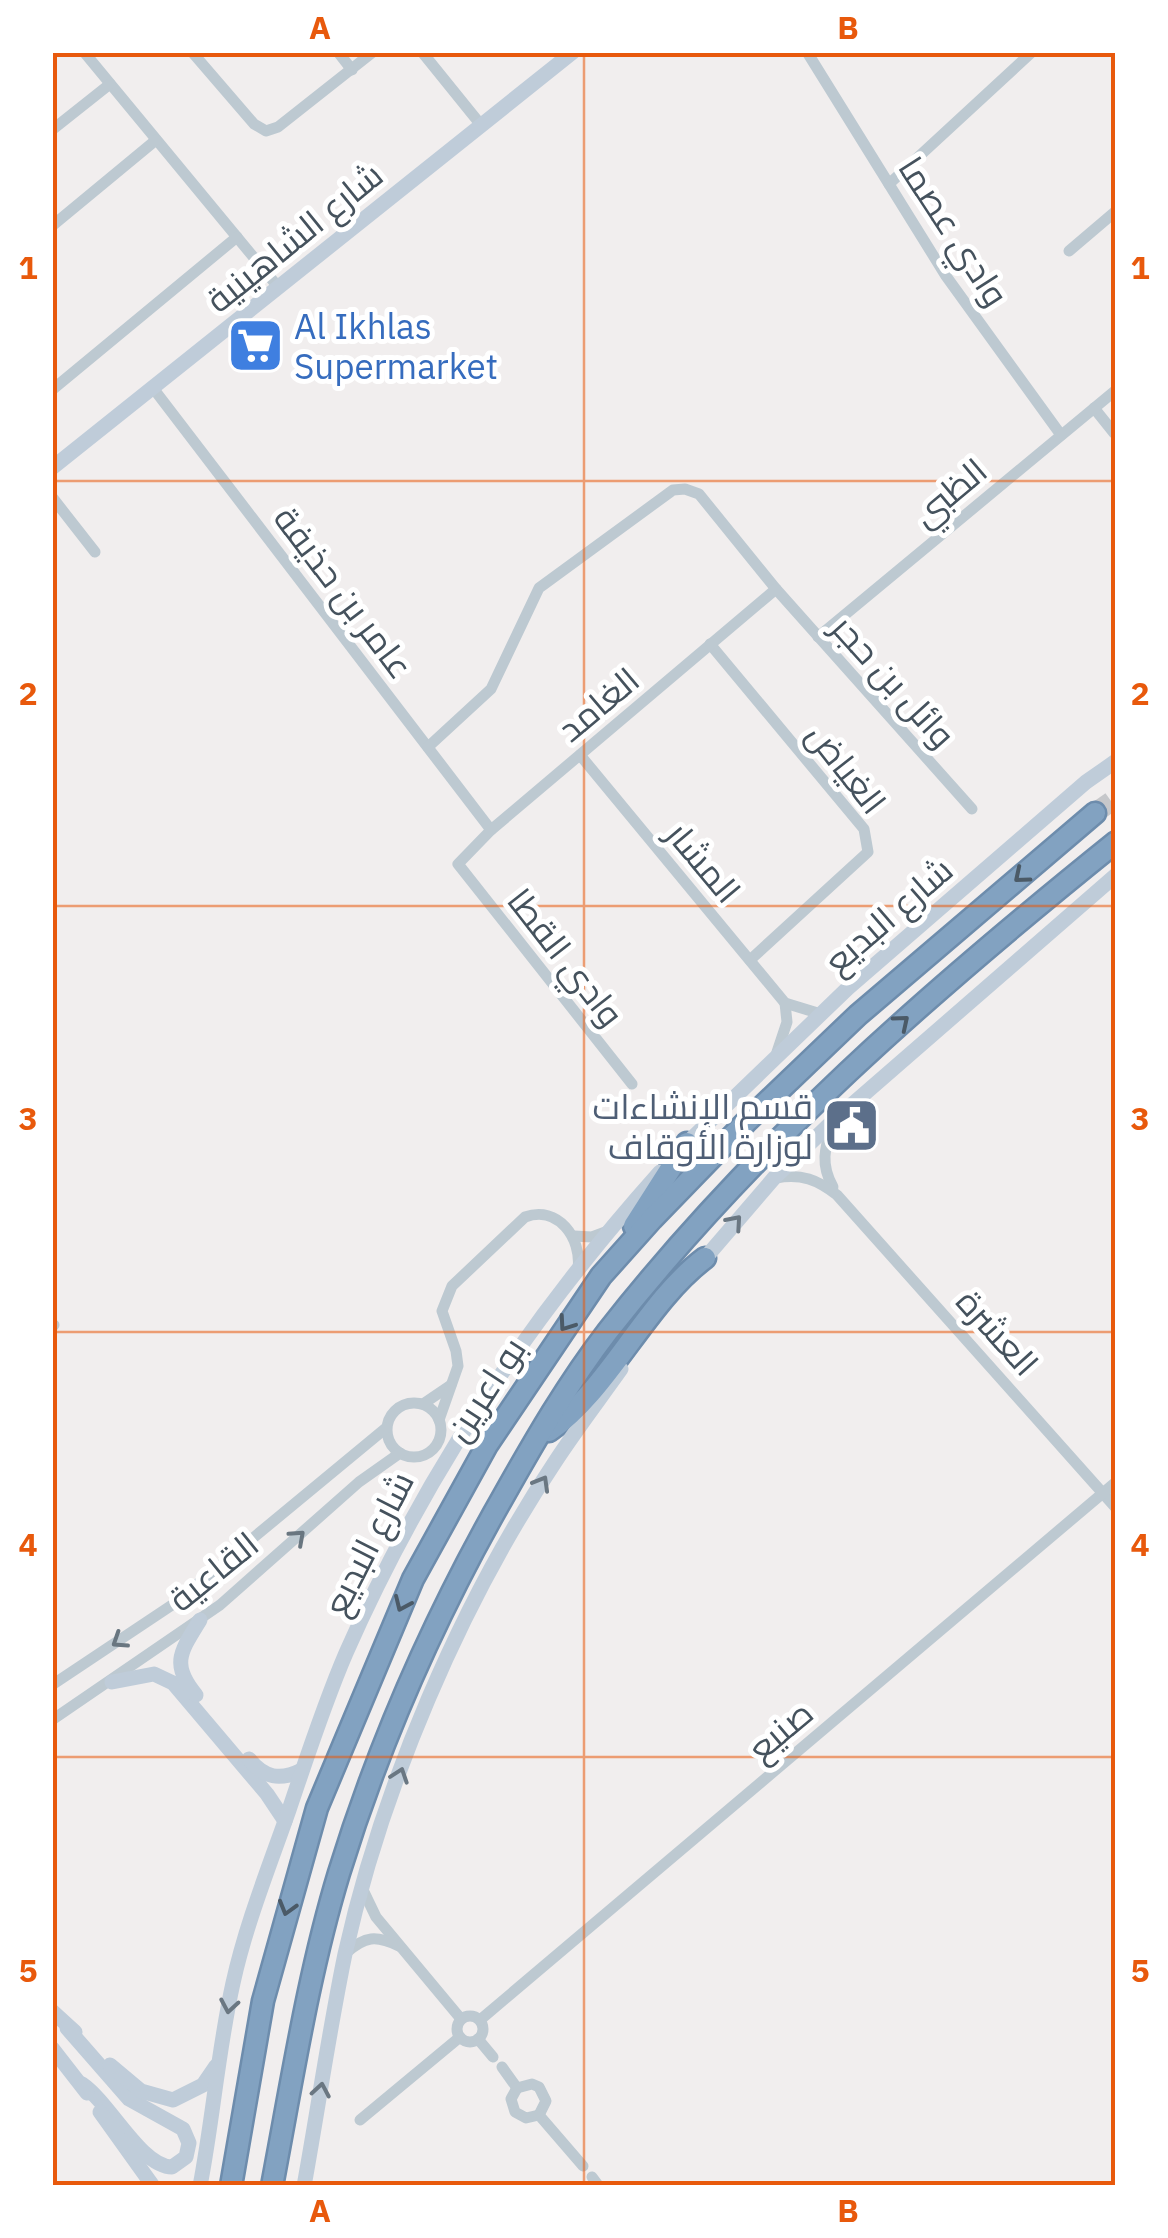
<svg xmlns="http://www.w3.org/2000/svg" width="1168" height="2238" viewBox="0 0 1168 2238" font-family="'IBM Plex Sans',Cairo,sans-serif">
<style>
.lines{fill:none;stroke-linecap:round;stroke-linejoin:round}
.highway-tunnel{stroke:#c6c7ca;stroke-width:20;stroke-dasharray:20 10;stroke-linecap:butt}
.highway-casing{stroke:#6d8cac;stroke-width:25}
.street{stroke:#bdc9d1;stroke-width:11}
.secondary{stroke:#bfccd9;stroke-width:15}
.highway{stroke:#82a2c1;stroke-width:20}
.oneway{stroke:#4b5a67}
.oneway2{stroke:#6a7782}
.oneway3{stroke:#697680}
.grid{fill:none;stroke:#e8590c;stroke-width:2.5;stroke-opacity:0.55}
.labels{text-anchor:middle;dominant-baseline:central;stroke-width:10;stroke-linejoin:round;paint-order:stroke}
.street-label{font-size:35px;fill:#45525d;stroke:#fff}
.shop-label{font-size:35px;fill:#366cbe;stroke:#fff;text-anchor:start}
.service-label{font-size:35px;fill:#4e5e75;stroke:#fff;text-anchor:end}
.neatline{fill:none;stroke:#e8590c;stroke-width:4}
.grid-label{font-size:32px;text-anchor:middle;font-weight:bold;fill:#e8590c}
</style>
<rect width="100%" height="100%" fill="#f1eeee"/>
<g class="lines">
<polyline class="highway-tunnel" points="1095,813 1116,798"/>
<defs>
<g id="highway">
<polyline points="634,1226 687,1143"/>
<path d="M549 1431C609 1390 645 1303 705 1258"/>
<polyline points="231,2186 263,2001 317,1808 413,1579 487,1445 601,1276 652,1219 746,1122 858,1015 1095,813"/>
<path d="M272 2186C292 2081 308 1975 339 1873 380 1740 434 1618 503 1497 535 1440 568 1383 608 1331 754 1145 932 990 1116 842"/>
</g>
</defs>
<use href="#highway" class="highway-casing"/>
<g class="street">
<polyline points="84,52 279,288"/>
<polyline points="192,52 254,124 266,131 278,127 373,52"/>
<polyline points="338,52 352,70"/>
<polyline points="422,52 481,125"/>
<polyline points="807,52 946,276 1061,435"/>
<polyline points="52,130 110,84"/>
<polyline points="889,184 1032,52"/>
<polyline points="52,226 156,140"/>
<polyline points="1069,251 1116,211"/>
<polyline points="153,388 491,830"/>
<polyline points="52,390 237,237"/>
<polyline points="1094,408 1114,433"/>
<polyline points="52,497 95,552"/>
<polyline points="818,637 1116,390"/>
<polyline points="710,644 864,829 868,852 750,960"/>
<polyline points="428,747 491,689 539,588 673,490 685,489 699,494 776,589 972,809"/>
<polyline points="580,755 785,1003 821,1014"/>
<polyline points="777,1052 787,1022 785,1003"/>
<polyline points="632,1084 458,864 491,830 776,589"/>
<path d="M832 1124C825 1148 820 1164 833 1187"/>
<path d="M776 1178C801 1173 818 1180 837 1195L1116 1508"/>
<polyline points="574,1236 592,1237 608,1231"/>
<polyline points="52,1327 54,1325"/>
<circle cx="414" cy="1430" r="27"/>
<polyline points="423,1404 451,1385"/>
<path d="M439 1420 458 1366 456 1351 442 1311 452 1286 525 1217C558 1205 582 1238 578 1269"/>
<polyline points="52,1685 172,1605 386,1428"/>
<polyline points="52,1720 220,1605 359,1482 400,1453"/>
<polyline points="363,1890 376,1917 461,2019"/>
<path d="M346 1953C365 1936 376 1935 399 1946"/>
<circle cx="470" cy="2029" r="13"/>
<polyline points="480,2020 1116,1482"/>
<polyline points="478,2039 493,2057"/>
<polyline points="502,2067 517,2088"/>
<polyline points="517,2088 532,2084 539,2087 546,2101 539,2115"/>
<polyline points="517,2088 511,2099 515,2112 526,2118 539,2115"/>
<polyline points="539,2115 583,2166"/>
<polyline points="360,2120 460,2037"/>
<polyline points="592,2177 598,2185"/>
</g>
<g class="secondary">
<polyline points="52,468 573,52"/>
<polyline points="682,1148 848,988 1086,782 1116,761"/>
<polyline points="701,1263 774,1178 832,1122 1116,875"/>
<polyline points="112,1682 154,1674 173,1683 267,1794 285,1821"/>
<path d="M196 1695C170 1664 181 1651 200 1620"/>
<path d="M249 1759C264 1778 280 1781 302 1770"/>
<polyline points="52,2011 75,2032"/>
<path d="M67 2028 129 2099 183 2129 189 2143 186 2157 172 2167C141 2167 110 2103 82 2084"/>
<polyline points="52,2048 87,2093"/>
<polyline points="110,2065 141,2091 173,2100 203,2085 216,2066"/>
<polyline points="100,2112 153,2186"/>
<path d="M200 2186C213 2119 218 2050 233 1983 246 1924 269 1867 289 1810 307 1757 324 1704 346 1653 424 1476 531 1316 660 1172"/>
<path d="M304 2186C318 2109 329 2031 345 1954 382 1788 460 1604 555 1462 576 1430 599 1400 621 1369"/>
</g>
<use href="#highway" class="highway"/>
</g>
<defs><path id="oneway-chevron" d="M-2-3.5L2.5 0L-2 3.5" fill="none" stroke-width="1.6" stroke-linecap="round" stroke-linejoin="round" transform="scale(2.5)"/></defs>
<g class="oneway">
<use href="#oneway-chevron" transform="translate(1021 876) rotate(140)"/>
<use href="#oneway-chevron" transform="translate(902 1022) rotate(-40)"/>
<use href="#oneway-chevron" transform="translate(566 1324) rotate(125)"/>
<use href="#oneway-chevron" transform="translate(402 1604) rotate(114)"/>
<use href="#oneway-chevron" transform="translate(287 1908) rotate(106)"/>
</g>
<g class="oneway2">
<use href="#oneway-chevron" transform="translate(735 1222) rotate(-49)"/>
<use href="#oneway-chevron" transform="translate(542 1483) rotate(-60)"/>
<use href="#oneway-chevron" transform="translate(400 1775) rotate(-71)"/>
<use href="#oneway-chevron" transform="translate(229 2006) rotate(100)"/>
<use href="#oneway-chevron" transform="translate(321 2090) rotate(-80)"/>
</g>
<g class="oneway3">
<use href="#oneway-chevron" transform="translate(298 1537) rotate(-42)"/>
<use href="#oneway-chevron" transform="translate(119 1641) rotate(147)"/>
</g>
<path class="grid" d="M584 52V2186M52 481H1116M52 906H1116M52 1332H1116M52 1757H1116"/>
<defs>
<symbol id="supermarket-square" viewBox="-11 -11 22 22"><rect x="-9" y="-9" width="18" height="18" rx="4" fill="#3f7fe0" stroke="#fff"/><path d="M-6-5.5h2.5l.6 2H6L4.5 2H-2.5L-4.4-4H-6ZM-1.5 3.2a1.3 1.3 0 1 0 .1 0ZM3 3.2a1.3 1.3 0 1 0 .1 0Z" fill="#fff"/></symbol>
<symbol id="civic-square" viewBox="-11 -11 22 22"><rect x="-9" y="-9" width="18" height="18" rx="4" fill="#5c6f8a" stroke="#fff"/><path d="M-.6-6.5H3V-4.5H.6V-3L4-1V1h2V6H-6V1h2V-1L-.6-3ZM-1.2 2.5V6h2.4V2.5Z" fill="#fff"/></symbol>
</defs>
<g fill-rule="evenodd">
<use href="#supermarket-square" x="224" y="314" width="63" height="63"/>
<use href="#civic-square" x="820" y="1094" width="63" height="63"/>
</g>
<g class="labels">
<g class="street-label">
<text transform="translate(954 231) rotate(57)">وادي عصما</text>
<text transform="translate(294 237) rotate(-39)">شارع الشاهينية</text>
<text transform="translate(949 492) rotate(-40)">الظبي</text>
<text transform="translate(344 592) rotate(53)">عامر بن حذيفة</text>
<text transform="translate(894 681) rotate(48)">وائل بن حجر</text>
<text transform="translate(598 704) rotate(-40)">الغامد</text>
<text transform="translate(847 768) rotate(52)">الغياض</text>
<text transform="translate(704 862) rotate(50)">المشار</text>
<text transform="translate(888 915) rotate(-41)">شارع البديع</text>
<text transform="translate(566 957) rotate(52)">وادي القطا</text>
<text transform="translate(998 1332) rotate(48)">العشرة</text>
<text transform="translate(485 1389) rotate(-57)">بو اعرين</text>
<text transform="translate(368 1543) rotate(-63)">شارع البديع</text>
<text transform="translate(213 1571) rotate(-39)">القاعية</text>
<text transform="translate(780 1730) rotate(-40)">صنيع</text>
</g>
<g class="shop-label">
<text x="294" y="326">Al Ikhlas<tspan x="294" dy="40">Supermarket</tspan></text>
</g>
<g class="service-label">
<text x="813" y="1106">قسم الإنشاءات<tspan x="813" dy="40">لوزارة الأوقاف</tspan></text>
</g>
</g>
<rect width="1168" height="2238" fill="none" stroke="#ffffff" stroke-width="110"/>
<rect x="55" y="55" width="1058" height="2128" class="neatline"/>
<g class="grid-label">
<text x="320" y="39">A</text>
<text x="848" y="39">B</text>
<text x="28" y="279">1</text>
<text x="1140" y="279">1</text>
<text x="28" y="705">2</text>
<text x="1140" y="705">2</text>
<text x="28" y="1130">3</text>
<text x="1140" y="1130">3</text>
<text x="28" y="1556">4</text>
<text x="1140" y="1556">4</text>
<text x="28" y="1982">5</text>
<text x="1140" y="1982">5</text>
<text x="320" y="2222">A</text>
<text x="848" y="2222">B</text>
</g>
</svg>
